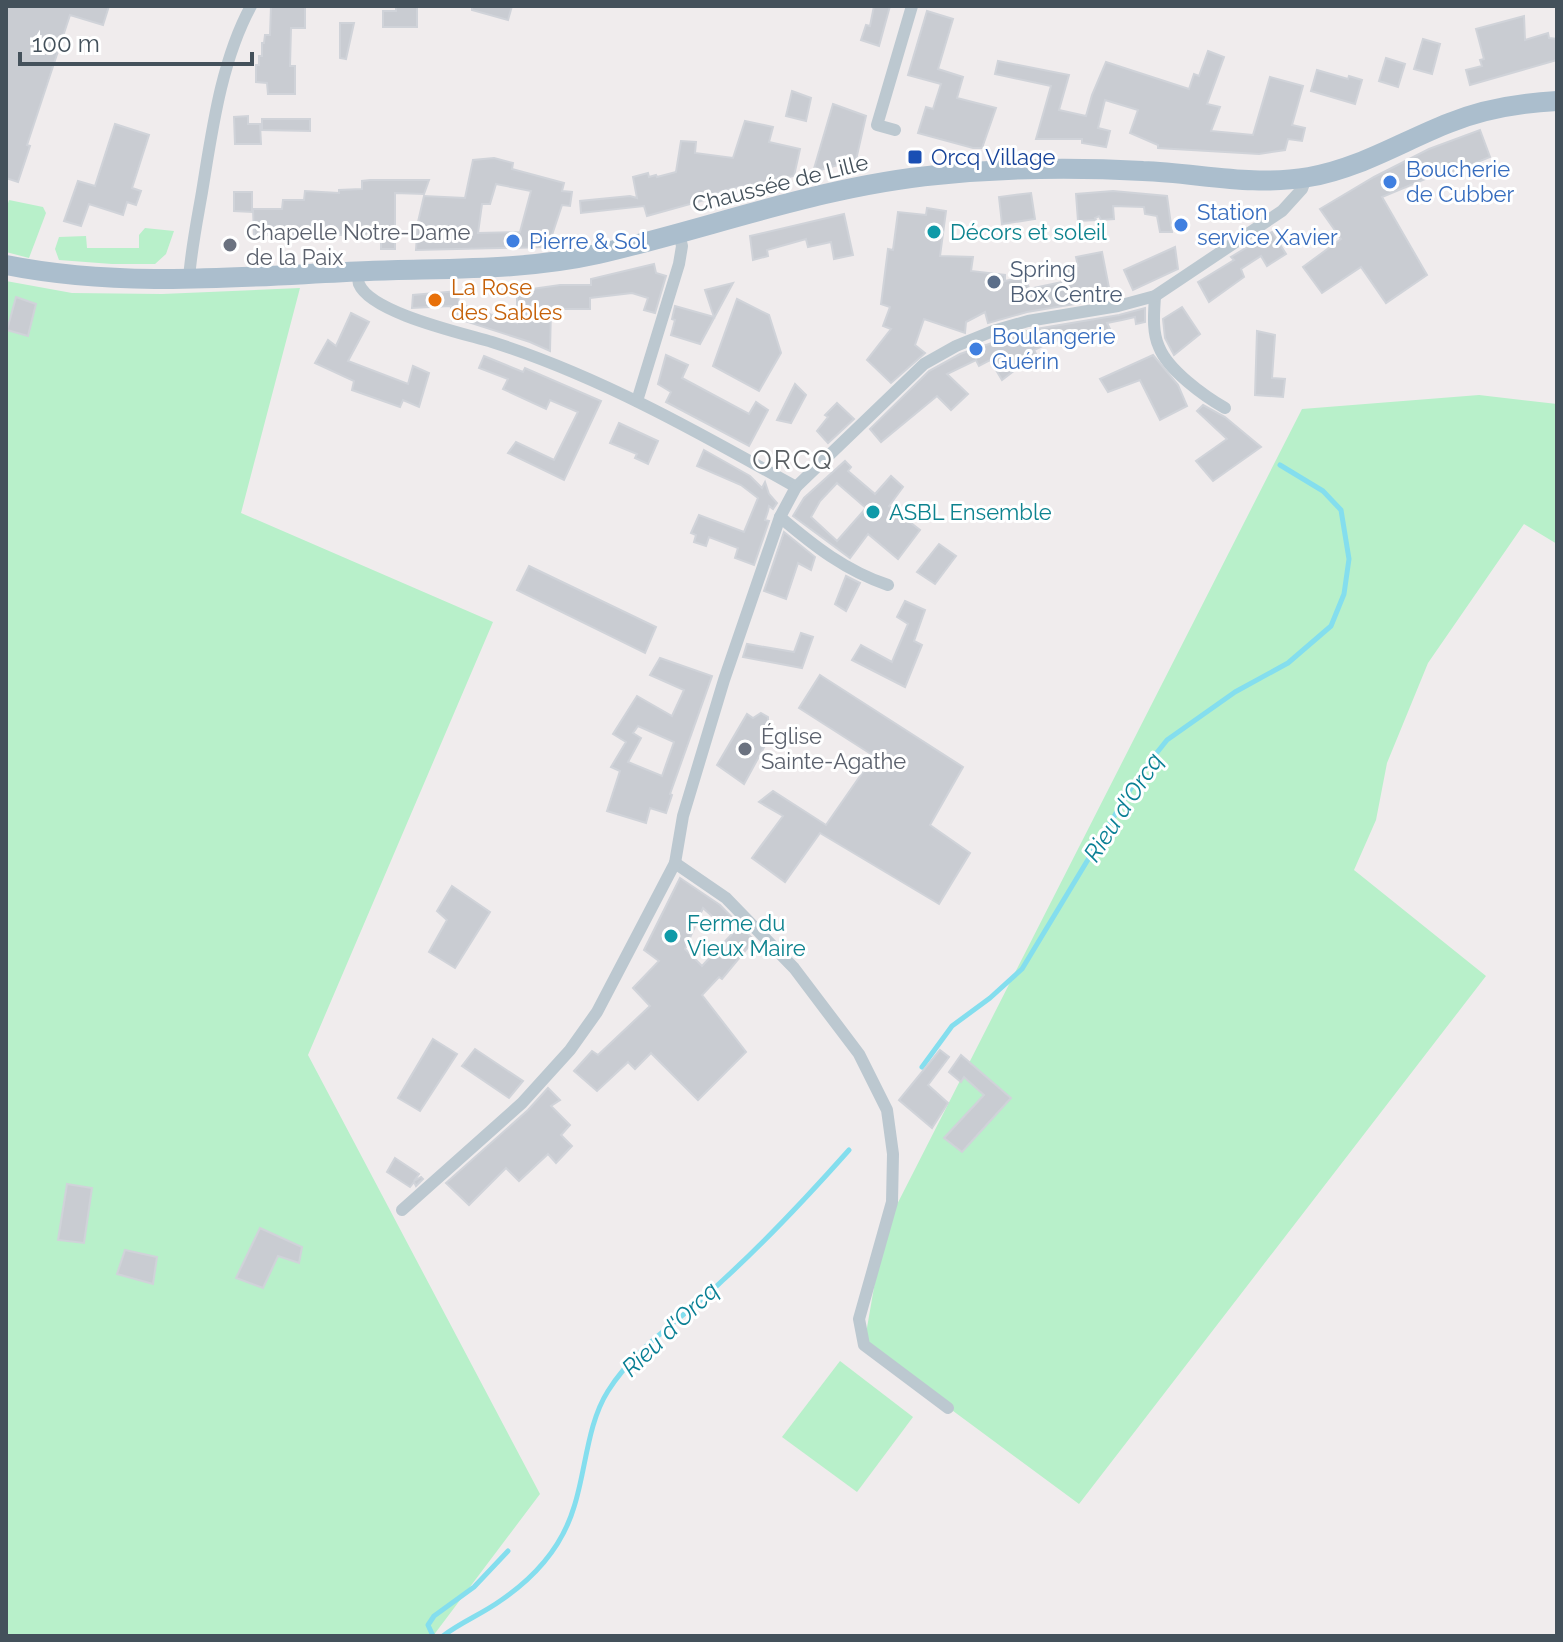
<svg xmlns="http://www.w3.org/2000/svg" width="1563" height="1642" viewBox="0 0 1563 1642" font-family="Raleway,sans-serif">
<style>
.green{fill:#b8f0ca}
.lines{fill:none;stroke-linecap:round;stroke-linejoin:round}
.stream{stroke:#84deee;stroke-width:5}
.building{fill:#c9ccd2;stroke:#d0d3d9;stroke-width:2;fill-rule:evenodd}
.minor{stroke:#bcc8d0;stroke-width:12}
.primary{stroke:#abbecd;stroke-width:20}
.transit-dot{fill:#1a4fb4;stroke:#fff;stroke-width:3}
.shop-dot{fill:#3f7fe0;stroke:#fff;stroke-width:3}
.culture-dot{fill:#0f9aa8;stroke:#fff;stroke-width:3}
.worship-dot{fill:#6b7280;stroke:#fff;stroke-width:3}
.service-dot{fill:#5c6f8a;stroke:#fff;stroke-width:3}
.food-dot{fill:#e8710a;stroke:#fff;stroke-width:3}
.labels{text-anchor:middle;dominant-baseline:central;stroke-width:6;stroke-linejoin:round;paint-order:stroke}
.transit-label{font-size:22px;fill:#164399;stroke:#fff;text-anchor:start}
.shop-label{font-size:22px;fill:#366cbe;stroke:#fff;text-anchor:start}
.street-label{font-size:22px;fill:#44515b;stroke:#fff}
.worship-label{font-size:22px;fill:#5b616d;stroke:#fff;text-anchor:start}
.culture-label{font-size:22px;fill:#0d838f;stroke:#fff;text-anchor:start}
.service-label{font-size:22px;fill:#4e5e75;stroke:#fff;text-anchor:start}
.food-label{font-size:22px;fill:#c56008;stroke:#fff;text-anchor:start}
.water-label{font-size:24px;font-style:italic;fill:#087f94;stroke:#fff}
.quarter-label{font-size:26px;letter-spacing:2px;fill:#595e62;stroke:#fff}
</style>
<rect width="100%" height="100%" fill="#f0eced"/>
<g class="green">
<polygon points="9,200 43,207 46,213 29,258 6,252 6,210"/>
<polygon points="145,228 174,231 166,254 155,264 112,264 59,260 55,249 59,237 86,236 87,248 139,248 139,235"/>
<polygon points="6,281 72,293 162,294 300,288 241,513 493,622 308,1055 540,1494 433,1636 6,1636"/>
<polygon points="1479,395 1557,404 1557,544 1524,524 1428,663 1387,763 1376,820 1354,870 1486,976 1079,1504 864,1345 884,1230 1302,409"/>
<polygon points="840,1361 913,1417 857,1492 782,1437"/>
</g>
<g class="lines">
<g class="stream">
<polyline points="922,1067 952,1026 990,998 1022,969 1139,775 1167,740 1235,692 1288,663 1331,626 1344,594 1349,559 1341,510 1323,491 1280,465"/>
<polyline points="433,1636 428,1625 434,1616 474,1587 508,1551"/>
<path d="M443 1636C461 1622 482 1614 500 1601 534 1578 562 1547 574 1507 586 1470 587 1424 608 1391 636 1346 685 1317 722 1281 767 1240 809 1195 849 1150"/>
</g>
</g>
<g class="building">
<polygon points="6,6 109,6 103,25 70,15 27,145 30,146 18,182 6,178"/>
<polygon points="271,6 305,6 305,28 291,28 290,66 295,66 295,94 268,94 267,83 256,82 256,65 259,65 259,56 262,56 262,43 264,43 265,35 270,35"/>
<polygon points="396,6 417,6 417,27 383,27 383,11 396,11"/>
<polygon points="472,6 512,6 508,20 472,10"/>
<polygon points="874,6 890,6 879,46 861,40 866,25 870,26"/>
<polygon points="927,11 953,19 938,69 963,77 957,98 996,108 982,148 973,148 918,133 926,107 933,109 941,84 908,75"/>
<polygon points="1524,16 1525,40 1548,33 1549,38 1557,39 1557,60 1470,85 1466,70 1482,66 1480,60 1484,59 1476,29"/>
<polygon points="340,23 354,23 346,59 340,58"/>
<polygon points="1423,39 1440,44 1432,74 1414,69"/>
<polygon points="1208,51 1224,57 1207,104 1220,107 1211,131 1253,135 1270,77 1303,86 1292,125 1305,128 1302,141 1288,139 1285,150 1259,154 1158,148 1158,145 1130,133 1138,110 1105,100 1098,128 1110,131 1106,147 1082,143 1082,139 1036,139 1051,86 995,74 998,61 1069,75 1059,110 1086,116 1092,95 1106,62 1189,89 1194,74 1199,76"/>
<polygon points="1386,58 1405,64 1398,87 1379,81"/>
<polygon points="1317,70 1348,79 1349,76 1362,80 1355,104 1311,91"/>
<polygon points="792,91 811,98 806,121 786,116"/>
<polygon points="833,104 866,116 856,160 813,172"/>
<polygon points="248,116 248,124 260,124 261,144 235,144 234,117"/>
<polygon points="262,119 310,119 310,131 262,130"/>
<polygon points="745,121 773,127 769,142 800,149 794,176 730,189 714,194 715,197 647,216 644,206 581,213 580,201 630,196 637,198 633,177 648,173 649,177 656,175 657,177 676,172 681,141 696,142 695,153 733,158"/>
<polygon points="115,124 149,135 132,188 141,191 136,205 127,202 123,215 89,204 81,226 64,221 78,181 95,186"/>
<polygon points="1480,130 1490,157 1439,178 1437,174 1382,197 1427,275 1386,303 1361,267 1322,293 1303,267 1341,239 1320,209 1374,177 1429,149"/>
<path d="M494 158 513 163 512 169 564 183 562 191 572 192 570 206 562 205 548 247 416 250 418 222 424 196 465 198 473 160ZM496 184 531 191 520 232 478 233 482 204H490Z"/>
<polygon points="370,180 429,180 424,194 395,193 395,249 381,249 381,235 254,235 253,209 282,209 283,200 304,200 305,191 339,193 339,190 362,189 362,181"/>
<polygon points="1113,191 1167,196 1172,232 1160,232 1157,216 1145,214 1144,207 1113,206 1114,219 1101,220 1099,216 1095,218 1096,220 1078,221 1076,194"/>
<polygon points="234,192 252,192 252,212 234,211"/>
<polygon points="1031,193 1035,219 1002,224 999,197"/>
<polygon points="927,208 946,211 940,256 973,257 971,271 1005,275 1005,281 1026,276 1029,289 1062,282 1060,269 1078,266 1076,257 1102,252 1111,298 1027,312 988,323 985,312 966,322 965,333 924,319 915,345 925,353 891,383 867,360 891,329 883,326 890,307 881,304 888,249 893,250 898,212 926,215"/>
<polygon points="844,214 853,255 834,259 831,242 808,247 806,239 767,250 768,256 753,260 750,236"/>
<polygon points="1272,232 1286,254 1267,266 1261,256 1241,269 1244,277 1209,302 1198,282 1234,260 1231,257"/>
<polygon points="1175,247 1178,269 1133,290 1124,270"/>
<polygon points="654,264 656,273 666,276 655,313 644,310 648,298 632,293 590,298 590,309 551,309 550,351 530,342 459,319 452,320 451,306 412,308 413,295 458,291 459,304 517,323 517,291 560,285 591,285 591,279"/>
<polygon points="733,283 700,344 671,335 675,320 672,319 675,306 714,317 705,290"/>
<polygon points="16,297 36,304 28,336 7,330"/>
<polygon points="737,299 769,315 781,353 759,391 713,366"/>
<polygon points="1182,307 1200,334 1174,355 1165,338 1163,319"/>
<polygon points="1145,308 1145,322 1136,324 1135,317 1122,320 1107,323 1110,329 1089,339 1087,334 1051,342 1034,350 1036,354 1002,380 990,360 979,366 976,360 947,374 968,394 951,410 937,396 881,442 870,429 929,371 960,354 1030,330 1119,315"/>
<polygon points="351,313 369,322 348,361 408,384 413,366 429,373 419,407 403,400 400,407 352,390 354,381 315,363 328,340 336,346"/>
<polygon points="1257,331 1275,335 1272,378 1285,379 1283,397 1255,395"/>
<polygon points="666,355 688,365 682,378 749,414 756,402 768,410 749,446 666,402 671,392 658,384"/>
<polygon points="1153,355 1178,385 1187,406 1160,420 1140,380 1108,392 1100,379"/>
<polygon points="484,356 523,372 525,368 601,401 564,480 508,453 516,442 554,460 578,412 550,400 546,409 503,389 508,379 479,368"/>
<polygon points="795,384 806,395 791,423 777,420"/>
<polygon points="837,403 854,419 828,443 817,431 828,417 825,415"/>
<polygon points="1203,405 1225,417 1261,447 1213,481 1196,461 1227,439 1197,411"/>
<polygon points="619,423 658,441 648,464 635,458 637,454 610,443"/>
<polygon points="704,450 750,476 762,488 765,482 769,494 777,503 773,509 769,506 768,511 765,520 769,521 754,565 735,558 738,548 709,537 706,546 694,542 696,535 691,533 699,515 744,532 758,498 741,485 697,466"/>
<path d="M845 461 851 467 848 471 875 494 891 476 903 487 889 506 920 530 898 559 868 534 850 558 793 516 804 498ZM837 483 866 508 837 541 811 517 820 501Z"/>
<polygon points="784,532 815,557 811,570 798,563 786,599 764,591"/>
<polygon points="939,544 956,556 935,584 917,572"/>
<polygon points="529,566 656,627 645,653 517,590"/>
<polygon points="846,576 860,583 846,611 835,604"/>
<polygon points="905,601 925,610 914,641 922,645 905,687 852,660 861,645 892,662 908,624 897,617"/>
<polygon points="801,633 813,637 802,668 743,657 747,644 794,652"/>
<path d="M660 658 712 676 670 794 672 795 666 813 650 808 646 823 607 811 620 771 611 767 626 742 613 734 637 696 672 716 684 690 650 675ZM638 726 674 742 662 776 628 762 641 738 633 733Z"/>
<polygon points="820,675 963,767 930,825 970,853 939,904 820,833 785,882 752,858 783,816 759,802 773,791 826,825 874,756 799,708"/>
<polygon points="761,713 768,717 768,727 774,729 744,784 717,765 747,714 753,718"/>
<path d="M680 878 720 905 754 940 722 979 719 977 702 995 746 1052 698 1100 651 1053 635 1069 628 1062 597 1091 574 1071 592 1051 598 1055 650 1006 633 988 659 961 644 950ZM703 908 732 934 702 966 685 949Z"/>
<polygon points="452,886 490,912 455,968 429,952 447,920 437,911"/>
<polygon points="433,1039 457,1054 420,1111 398,1098"/>
<polygon points="475,1049 523,1081 509,1098 462,1066"/>
<polygon points="940,1050 949,1057 928,1085 948,1103 932,1128 899,1100"/>
<polygon points="961,1055 1011,1098 962,1152 944,1138 984,1095 964,1077 961,1082 949,1072"/>
<polygon points="548,1088 560,1100 551,1106 570,1125 561,1135 572,1146 556,1163 548,1154 519,1181 506,1168 469,1205 446,1183 528,1110"/>
<polygon points="395,1158 419,1174 414,1181 421,1177 423,1179 416,1186 414,1182 410,1187 387,1172"/>
<polygon points="67,1184 92,1188 84,1243 58,1240"/>
<polygon points="260,1228 302,1247 299,1263 278,1256 263,1288 236,1278"/>
<polygon points="125,1250 157,1257 153,1284 117,1274"/>
</g>
<g class="lines">
<g class="minor">
<polyline points="895,130 877,125 912,6"/>
<path d="M358 271C358 275 358 280 359 284 371 313 462 333 492 342 599 376 698 432 796 487"/>
<path d="M189 279C191 250 197 221 202 192 212 131 221 61 251 6"/>
<path d="M1155 296C1154 313 1152 332 1159 347 1168 370 1204 396 1225 408"/>
<polyline points="637,401 679,264 682,246 679,233"/>
<path d="M780 517C814 546 846 571 888 585"/>
<polyline points="675,863 726,898 794,968 859,1054 887,1110 893,1154 892,1202 859,1319 864,1345 948,1408"/>
<polyline points="402,1210 522,1103 570,1050 597,1012 675,863 683,816 724,680 780,517 796,487 924,364 956,346 993,331 1028,321 1118,306 1155,296 1282,211 1302,189 1306,178"/>
</g>
<path class="primary" d="M6 265C126 289 248 276 369 271 446 268 522 271 598 254 711 228 821 186 937 175 1005 168 1075 167 1143 171 1199 173 1252 187 1309 177 1358 169 1403 141 1449 123 1483 109 1520 103 1557 101"/>
</g>
<rect class="transit-dot" x="907" y="149" width="16" height="16" rx="4"/>
<g class="shop-dot">
<circle cx="1390" cy="182" r="8"/>
<circle cx="1181" cy="225" r="8"/>
<circle cx="513" cy="241" r="8"/>
<circle cx="976" cy="349" r="8"/>
</g>
<g class="culture-dot">
<circle cx="934" cy="232" r="8"/>
<circle cx="873" cy="512" r="8"/>
<circle cx="671" cy="936" r="8"/>
</g>
<g class="worship-dot">
<circle cx="230" cy="245" r="8"/>
<circle cx="745" cy="749" r="8"/>
</g>
<circle class="service-dot" cx="994" cy="282" r="8"/>
<circle class="food-dot" cx="435" cy="300" r="8"/>
<g class="labels">
<g class="transit-label">
<text x="931" y="157">Orcq Village</text>
</g>
<g class="shop-label">
<text x="1406" y="169">Boucherie<tspan x="1406" dy="25">de Cubber</tspan></text>
<text x="1197" y="212">Station<tspan x="1197" dy="25">service Xavier</tspan></text>
<text x="529" y="241">Pierre &amp; Sol</text>
<text x="992" y="336">Boulangerie<tspan x="992" dy="25">Guérin</tspan></text>
</g>
<g class="street-label">
<text transform="translate(780 183) rotate(-14)">Chaussée de Lille</text>
</g>
<g class="worship-label">
<text x="246" y="232">Chapelle Notre-Dame<tspan x="246" dy="25">de la Paix</tspan></text>
<text x="761" y="736">Église<tspan x="761" dy="25">Sainte-Agathe</tspan></text>
</g>
<g class="culture-label">
<text x="950" y="232">Décors et soleil</text>
<text x="889" y="512">ASBL Ensemble</text>
<text x="687" y="923">Ferme du<tspan x="687" dy="25">Vieux Maire</tspan></text>
</g>
<g class="service-label">
<text x="1010" y="269">Spring<tspan x="1010" dy="25">Box Centre</tspan></text>
</g>
<g class="food-label">
<text x="451" y="287">La Rose<tspan x="451" dy="25">des Sables</tspan></text>
</g>
<g class="water-label">
<text transform="translate(1123 807) rotate(-57)">Rieu d'Orcq</text>
<text transform="translate(670 1329) rotate(-44)">Rieu d'Orcq</text>
</g>
<g class="quarter-label">
<text x="793" y="460">ORCQ</text>
</g>
</g>
<rect width="1563" height="1642" fill="none" stroke="#44515b" stroke-width="16"/>
<path d="M20 52v12h232v-12" fill="none" stroke="#44515b" stroke-width="4"/>
<text x="32" y="52" font-size="24" fill="#44515b" stroke="#ffffff" stroke-width="6" paint-order="stroke">100 m</text>
</svg>
